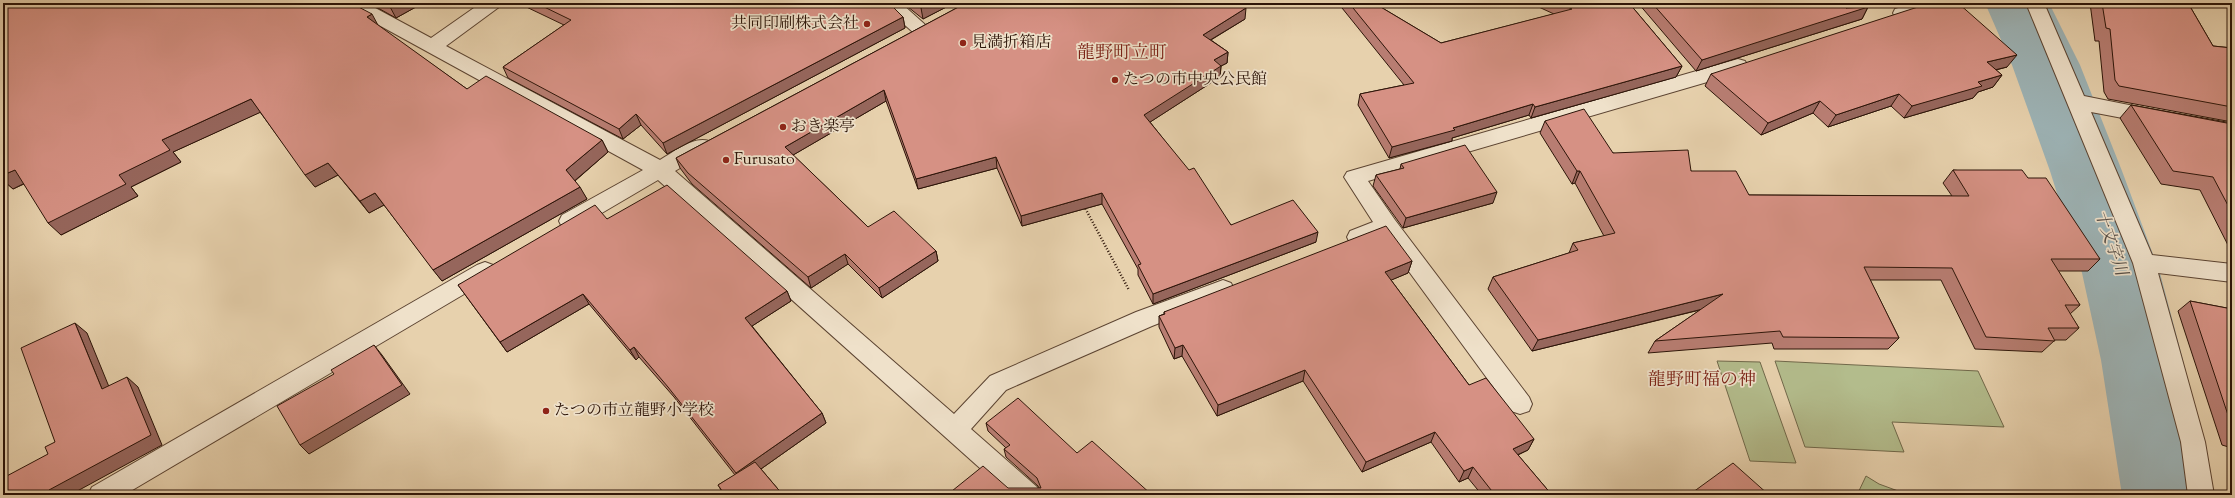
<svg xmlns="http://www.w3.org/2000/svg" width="2235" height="498" viewBox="0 0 2235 498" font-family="'Sorts Mill Goudy','Noto Serif JP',serif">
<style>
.green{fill:#b3bc8c;stroke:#70684a}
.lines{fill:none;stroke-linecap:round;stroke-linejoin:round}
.river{fill:#9db4b7;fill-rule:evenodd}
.street-casing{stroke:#5b4331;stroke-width:2}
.path{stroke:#2c1408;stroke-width:2.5;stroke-dasharray:1 2;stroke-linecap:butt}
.street{fill:#efe1ca;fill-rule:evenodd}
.wall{fill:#b87d72;stroke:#2c1408}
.shaded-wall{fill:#96665c;stroke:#2c1408}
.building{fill:#d69184;stroke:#2c1408}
.poi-dot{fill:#8f2418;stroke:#efe1ca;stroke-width:1.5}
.labels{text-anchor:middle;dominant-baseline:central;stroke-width:3.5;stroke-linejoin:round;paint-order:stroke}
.poi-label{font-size:16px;fill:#2c1408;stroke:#efe1ca;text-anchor:start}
.water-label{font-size:17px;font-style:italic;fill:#544c45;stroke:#efe1ca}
.quarter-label{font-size:18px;fill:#7a1f14;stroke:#efe1ca}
</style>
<rect width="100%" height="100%" fill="#e7d1ad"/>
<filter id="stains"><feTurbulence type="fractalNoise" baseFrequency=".005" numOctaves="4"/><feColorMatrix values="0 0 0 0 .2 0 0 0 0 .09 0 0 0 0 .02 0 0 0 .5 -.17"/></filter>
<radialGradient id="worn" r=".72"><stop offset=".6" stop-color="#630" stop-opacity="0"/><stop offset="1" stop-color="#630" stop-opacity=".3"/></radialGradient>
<g class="green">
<polygon points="1717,361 1760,362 1796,463 1750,461"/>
<polygon points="1775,361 1978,371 2004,427 1892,422 1904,452 1805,447"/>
<polygon points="1866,476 1879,484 1909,495 1857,495"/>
</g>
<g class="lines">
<polygon class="river" points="1985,3 2049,3 2080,65 2122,171 2160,273 2183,360 2212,495 2122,495 2101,360 2082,273 2050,171 2012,65"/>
<defs>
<g id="street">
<path d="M343 3H366L431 38 481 3H502L499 7 446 46 660 160C674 152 693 136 709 141L712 146 709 151 675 171 954 414 990 376 1136 312 1215 283 1223 280 1231 283 1234 289 1231 295 1152 326 1006 390 971 429 1037 487 1041 495H1010L658 180 578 227 570 229 562 227 559 221 562 215 643 170 346 7Z"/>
<polygon points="880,3 901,3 931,30 929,34 922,36 915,34"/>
<polygon points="1914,3 1944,3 1941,7 1902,19 1895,17 1893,13 1895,9"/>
<polygon points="2026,3 2044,3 2084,96 2154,110 2161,112 2164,117 2161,122 2154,124 2091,112 2152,255 2232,264 2232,282 2158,273 2205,442 2214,495 2188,495 2181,442 2133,263"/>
<polygon points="1738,59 1745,61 1748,66 1745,71 1368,181 1395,220 1529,397 1532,404 1529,411 1520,414 1511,411 1383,236 1358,245 1350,243 1347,237 1350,231 1373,222 1344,177 1347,172"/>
<polygon points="485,262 493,265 496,271 493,277 124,495 88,495 92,487 477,265"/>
</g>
</defs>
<use href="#street" class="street-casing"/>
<polyline class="path" points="1084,206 1129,290"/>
<use href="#street" class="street"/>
</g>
<g class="wall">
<polygon points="369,3 423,3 396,18"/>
<polygon points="518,3 889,3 903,17 905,28 667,154 641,125 623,139 508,78 503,67 564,25"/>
<polygon points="903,3 954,3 923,19"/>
<polygon points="966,3 1245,19 1211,40 1228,52 1227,63 1221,66 1220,77 1150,122 1231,225 1316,242 1153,304 1138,275 1138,269 1102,204 1022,226 997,168 918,189 886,101 793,155 868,227 936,251 938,261 882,298 848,264 811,288 692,184 680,168 676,158"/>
<polygon points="1338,3 1374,3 1441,43 1554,14 1530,3 1629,3 1682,66 1676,77 1531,118 1529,115 1452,138 1452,141 1389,158 1358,105 1360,94 1404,85"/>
<polygon points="1638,3 1878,3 1868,7 1862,19 1696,71"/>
<polygon points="2090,3 2188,3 2213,46 2232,48 2232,122 2108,99 2104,92 2099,41 2095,41"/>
<polygon points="378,26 467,89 602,140 608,152 575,181 587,199 442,281 384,205 369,213 338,175 315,187 260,112 173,152 181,162 131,187 138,196 61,235 24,184 13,189 3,180"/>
<polygon points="2007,67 1996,70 2002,75 1993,87 1978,92 1973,98 1904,118 1891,106 1828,127 1813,113 1761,135 1705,86 1711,74"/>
<polygon points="2131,105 2232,123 2232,253 2200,190 2161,184 2120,118"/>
<polygon points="1545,121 1613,153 1691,171 1749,195 1952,196 1943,183 1953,170 2028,178 2100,259 2088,271 2058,271 2080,305 2070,314 2079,328 2066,340 2055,340 2042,352 1975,349 1941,280 1870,280 1899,338 1888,349 1774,349 1772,343 1648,353 1655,341 1700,310 1532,351 1488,289 1493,277 1569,253 1573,243 1604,236 1575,183 1572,184 1540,133"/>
<polygon points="1401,164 1493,203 1403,228 1373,186 1376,175 1400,169"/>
<polygon points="607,219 787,291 791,301 752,326 822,413 826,423 761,469 783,495 724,495 718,485 735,475 674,397 639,357 636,360 589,304 507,352 458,285"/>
<polygon points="1412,261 1408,273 1391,280 1469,385 1534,439 1528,450 1518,455 1552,495 1482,495 1468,478 1459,482 1431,442 1362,472 1303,381 1217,416 1182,356 1174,359 1159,327 1159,316 1164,314 1164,312"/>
<polygon points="2190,301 2232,309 2232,448 2222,445 2178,311"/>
<polygon points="986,423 1077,453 1152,495 1039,488 1038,486 1006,457 1004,449 1006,448 988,431"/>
</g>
<g class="shaded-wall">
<polygon points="393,3 423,3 396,18 389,5"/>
<polygon points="932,3 954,3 923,19 921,8"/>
<polygon points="1858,3 1878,3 1866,8 1868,7 1862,19 1696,71 1702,60 1846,8"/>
<polygon points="1246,8 1245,19 1202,45 1203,35"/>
<polygon points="372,14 379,27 367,17"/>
<polygon points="903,17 905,28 667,154 663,143"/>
<polygon points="1228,52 1227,63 1221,66 1220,77 1144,126 1144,115 1214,60"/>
<polygon points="2017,55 2007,67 1978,74 1987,62"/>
<polygon points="1682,66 1676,77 1531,118 1535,107"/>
<polygon points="2002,75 1993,87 1978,92 1973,98 1904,118 1912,106 1978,82"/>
<polygon points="884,90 886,101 788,158 785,147"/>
<polygon points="1899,94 1891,106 1828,127 1836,115"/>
<polygon points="251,99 261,112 173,152 181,162 131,187 138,196 61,235 48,223 162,140"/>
<polygon points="1820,101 1813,113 1761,135 1768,123"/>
<polygon points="1533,104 1529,115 1452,138 1452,141 1389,158 1392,147 1453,128"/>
<polygon points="636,114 641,125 623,139 619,129"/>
<polygon points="602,140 608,152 572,183 566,170"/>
<polygon points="996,157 997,168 918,189 916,179"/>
<polygon points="328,163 338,175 315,187 305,175"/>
<polygon points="15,170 27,182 13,189 3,180 3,175"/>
<polygon points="1577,171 1580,171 1575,183 1572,184"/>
<polygon points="580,187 587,199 442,281 433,270"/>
<polygon points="1497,192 1493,203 1403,228 1406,218"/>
<polygon points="375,193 384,205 369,213 360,201"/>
<polygon points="1102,193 1102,204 1022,226 1021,216"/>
<polygon points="1318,232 1316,242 1153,304 1153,294"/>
<polygon points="936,251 938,261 882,298 879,288"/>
<polygon points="845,254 848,264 811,288 808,277"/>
<polygon points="1412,261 1408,273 1382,284 1385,272"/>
<polygon points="787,291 791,301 749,328 745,318"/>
<polygon points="583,294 589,304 507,352 500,342"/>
<polygon points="1723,294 1715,306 1532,351 1538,340"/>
<polygon points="75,323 87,333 114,399 102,389"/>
<polygon points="374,345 382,355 410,394 309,454 300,445"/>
<polygon points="1183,345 1182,356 1174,359 1175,348"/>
<polygon points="634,347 639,357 636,360 630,350"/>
<polygon points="1305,370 1303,381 1217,416 1218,405"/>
<polygon points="127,377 138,387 162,445 70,495 51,495 49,490"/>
<polygon points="822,413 826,423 741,483 736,473"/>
<polygon points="1435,432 1431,442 1362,472 1366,462"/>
<polygon points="1534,439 1528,450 1508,459 1513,449"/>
<polygon points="1473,467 1468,478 1459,482 1464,471"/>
</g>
<g class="building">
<polygon points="3,3 351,3 372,14 367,17 467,89 486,76 602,140 566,170 580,187 433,270 375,193 360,201 328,163 305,175 251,99 162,140 170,150 119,175 126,184 48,223 15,170 3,175"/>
<polygon points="385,3 393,3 389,5"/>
<polygon points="536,3 889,3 903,17 663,143 636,114 619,129 503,67 571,20"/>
<polygon points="915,3 932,3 921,8"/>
<polygon points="966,3 1239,3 1246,8 1203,35 1228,52 1214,60 1221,66 1144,115 1189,170 1194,168 1231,225 1293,200 1318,232 1153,294 1138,265 1141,264 1102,193 1021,216 996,157 916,179 884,90 785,147 868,227 894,211 936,251 879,288 845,254 808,277 688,173 676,158"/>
<polygon points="1349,3 1374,3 1441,43 1572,9 1558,3 1629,3 1682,66 1535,107 1533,104 1453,128 1455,130 1392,147 1360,94 1414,83"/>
<polygon points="1652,3 1858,3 1846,8 1868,7 1702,60"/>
<polygon points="1958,3 2017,55 1987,62 2002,75 1978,82 1982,86 1912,106 1899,94 1836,115 1820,101 1768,123 1711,74 1924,5"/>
<polygon points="2102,3 2188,3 2213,46 2232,48 2232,107 2119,86 2115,80 2110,29 2106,28"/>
<polygon points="2131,105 2232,124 2232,213 2213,177 2173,171"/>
<polygon points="1584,109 1613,153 1688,150 1691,171 1736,171 1749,195 1969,196 1953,170 2022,170 2028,178 2046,178 2100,259 2051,259 2080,305 2065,305 2079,328 2048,328 2055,341 1986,337 1952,268 1864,267 1899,338 1783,337 1780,331 1655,341 1723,294 1538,340 1493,277 1578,250 1573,243 1615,233 1580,171 1577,171 1545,121"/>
<polygon points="1465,145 1497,192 1406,218 1376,175 1404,168 1401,164"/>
<polygon points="667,185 787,291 745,318 822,413 736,473 668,387 634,347 630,350 583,294 500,342 458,285 595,205 607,219"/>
<polygon points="1386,226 1412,261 1385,272 1469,385 1486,378 1534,439 1513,449 1552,495 1495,495 1473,467 1464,471 1435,432 1366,462 1305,370 1218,405 1183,345 1175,348 1159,316 1165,314 1164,312"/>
<polygon points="2190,301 2232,309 2232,427"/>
<polygon points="75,323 102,389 127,377 151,435 49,490 51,495 3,495 3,478 48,454 45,447 55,442 21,348"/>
<polygon points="374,345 402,385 300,445 277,406 334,374 331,370"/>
<polygon points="1018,398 1077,453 1092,441 1152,495 947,495 983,466 1008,488 1041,488 1037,478 1004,449 1010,445 986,423"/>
<polygon points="755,462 783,495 725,495 718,485"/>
<polygon points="1733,463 1769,495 1689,495"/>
</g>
<g class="poi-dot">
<circle cx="867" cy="24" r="4"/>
<circle cx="963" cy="43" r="4"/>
<circle cx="1115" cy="80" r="4"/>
<circle cx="783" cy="127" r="4"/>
<circle cx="726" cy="160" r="4"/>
<circle cx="546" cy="411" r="4"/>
</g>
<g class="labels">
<g class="poi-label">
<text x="859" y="24" text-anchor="end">共同印刷株式会社</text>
<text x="971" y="43">見満折箱店</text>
<text x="1123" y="80">たつの市中央公民館</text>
<text x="791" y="127">おき楽亭</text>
<text x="734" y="160">Furusato</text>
<text x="554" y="411">たつの市立龍野小学校</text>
</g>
<g class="water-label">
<text transform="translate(2110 243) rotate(71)">十文字川</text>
</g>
<g class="quarter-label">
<text x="1122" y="54">龍野町立町</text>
<text x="1702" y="381">龍野町福の神</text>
</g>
</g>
<rect width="2235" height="498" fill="none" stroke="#e7d1ad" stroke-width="16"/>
<rect x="4" y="4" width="2227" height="490" fill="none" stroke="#2c1408" stroke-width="2"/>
<rect x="8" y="8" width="2219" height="482" fill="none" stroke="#2c1408"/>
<rect width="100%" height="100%" filter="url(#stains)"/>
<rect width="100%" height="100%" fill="url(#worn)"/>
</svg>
